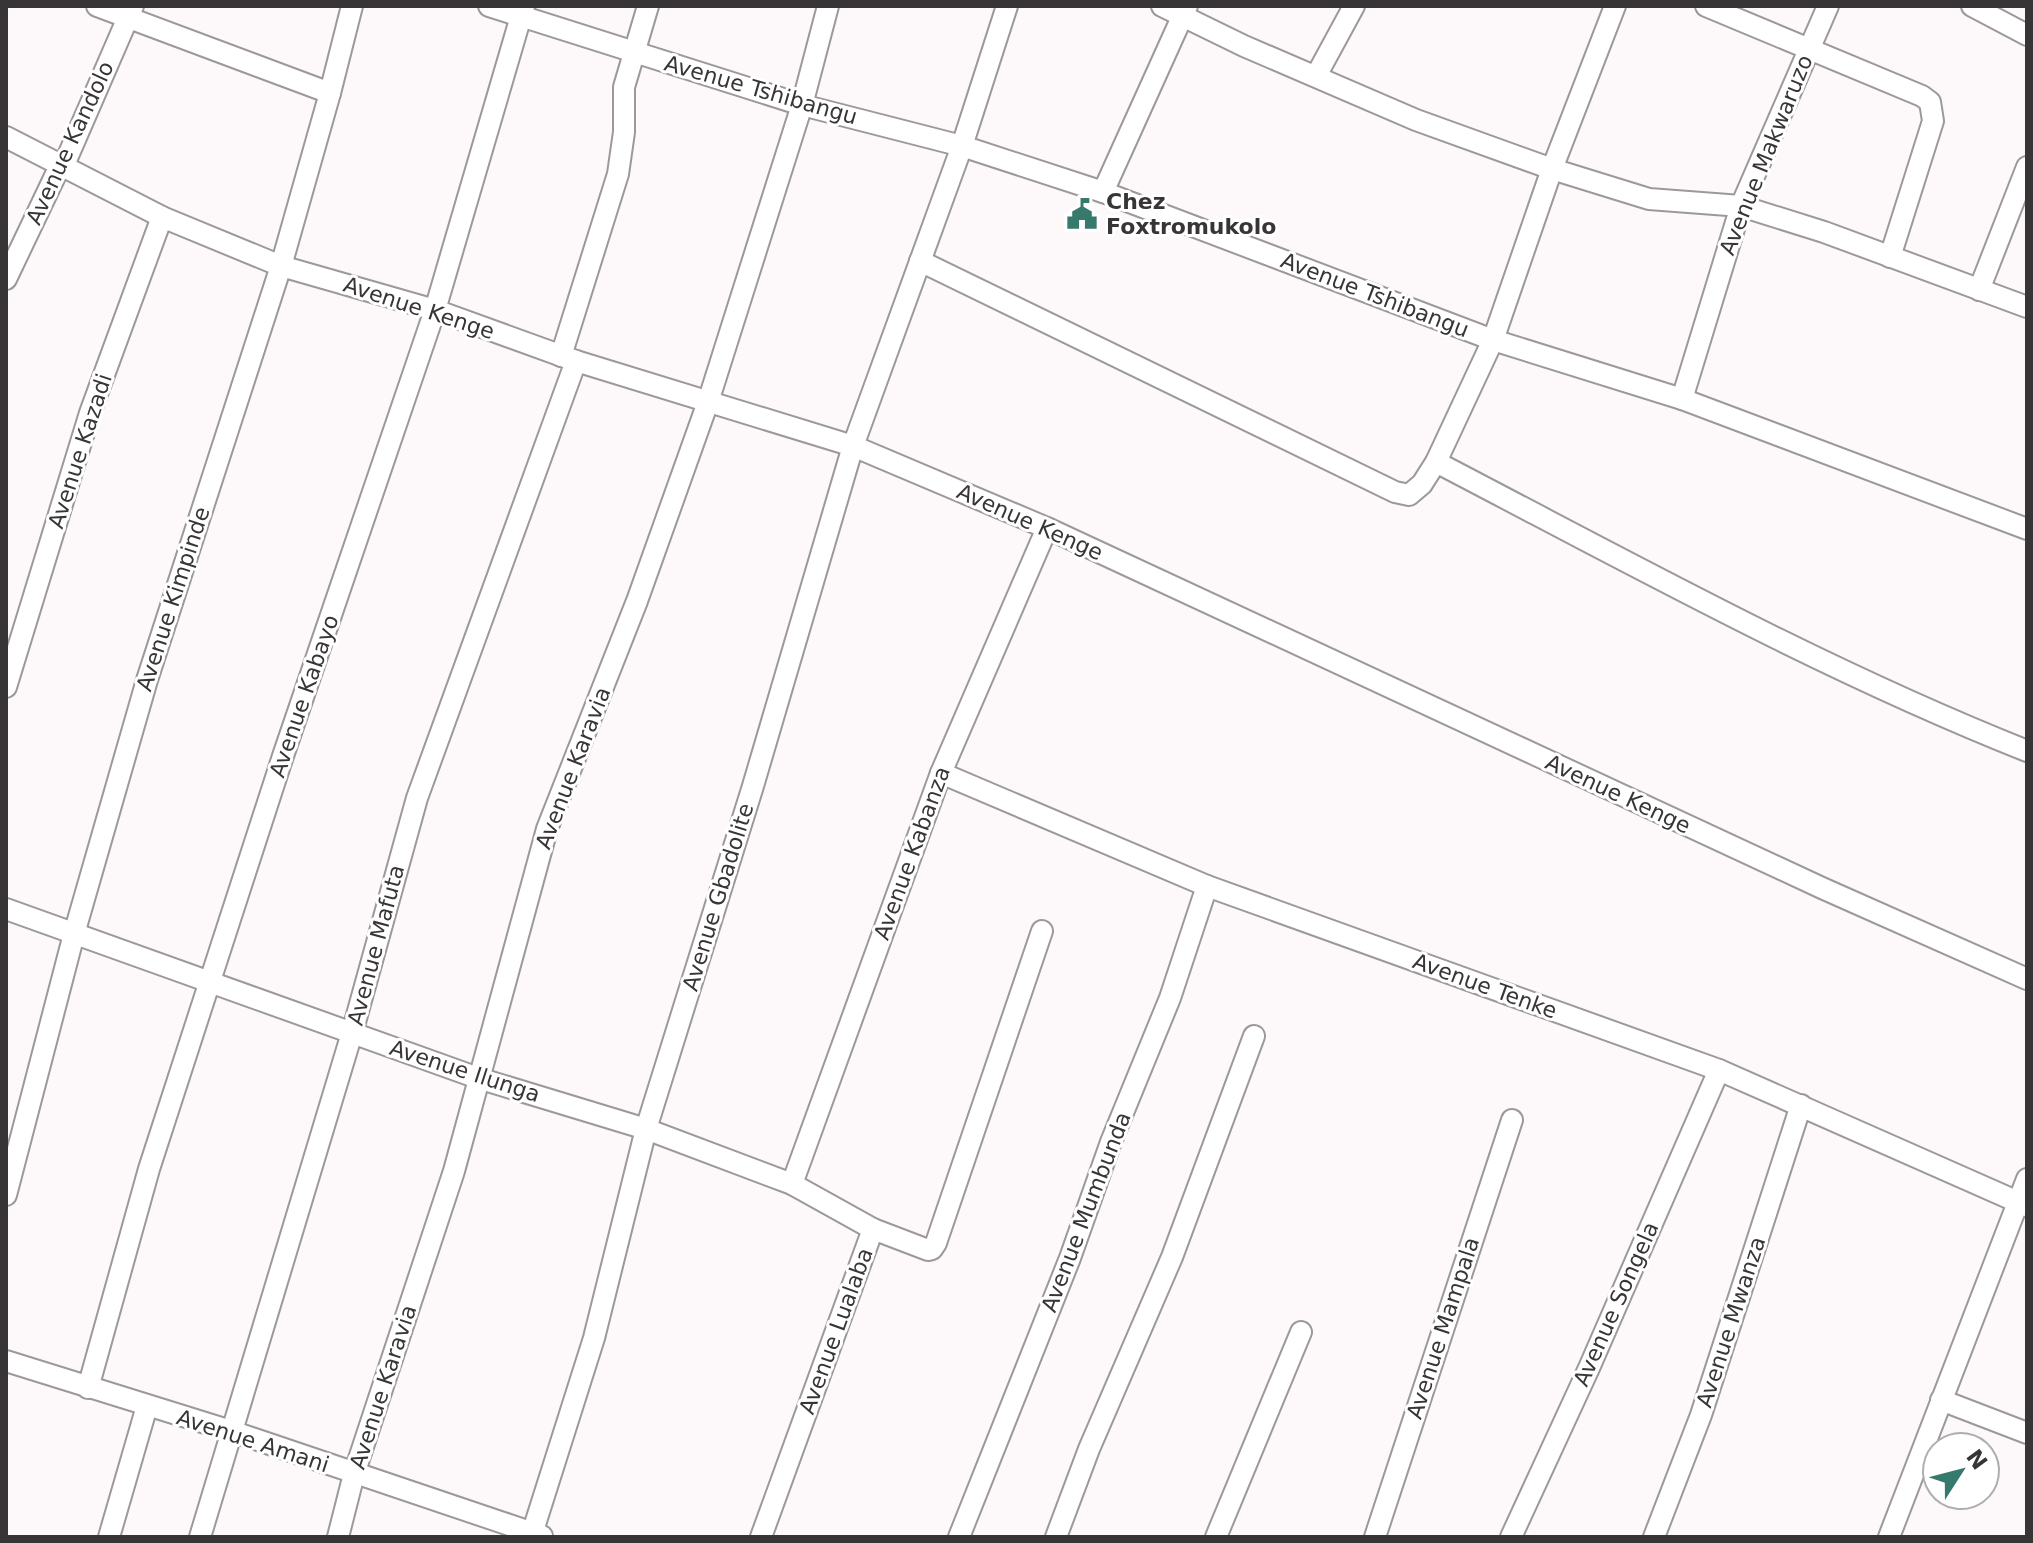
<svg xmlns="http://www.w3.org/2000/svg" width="2033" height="1543" viewBox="0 0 2033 1543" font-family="'DejaVu Sans',sans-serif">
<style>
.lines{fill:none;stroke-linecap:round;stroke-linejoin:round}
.street-casing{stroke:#9d9899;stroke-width:24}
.street{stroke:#fff;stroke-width:20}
.labels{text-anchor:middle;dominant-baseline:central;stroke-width:6;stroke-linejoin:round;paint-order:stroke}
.street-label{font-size:22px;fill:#373536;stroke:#fff}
.poi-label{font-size:22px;font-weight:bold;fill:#373536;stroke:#fff;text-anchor:start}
</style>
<rect width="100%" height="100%" fill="#fdf8f9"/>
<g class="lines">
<defs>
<g id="street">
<polyline points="97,6 330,93"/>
<polyline points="489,6 802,105 962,146 1103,192 1493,340 1682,399 2027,529"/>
<polyline points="1162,6 1244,46 1416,120 1552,169 1649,199 1741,206 1824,232 2027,307"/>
<polyline points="1706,6 1922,96 1930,102 1933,121 1890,257"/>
<polyline points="1972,6 2027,35"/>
<polyline points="1316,76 1354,6"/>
<polyline points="6,137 162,217 281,266 435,310 576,361 853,446 1047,528 1822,888 2027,979"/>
<polyline points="1103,192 1187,6"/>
<polyline points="920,261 1395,492 1409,495 1422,484 1436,462 1493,340 1552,169 1615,6"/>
<polyline points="6,279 57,172 64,165 133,6"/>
<polyline points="1979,290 2027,167"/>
<polyline points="561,356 618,174 624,132 624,87 648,6"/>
<polyline points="1682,399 1741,206 1828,6"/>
<path d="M1436 462C1630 563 1823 670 2027 751"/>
<polyline points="6,687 90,413 162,217"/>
<polyline points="941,773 1207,886 1719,1070 2027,1206"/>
<polyline points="6,909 478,1078 646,1129 792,1184 873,1229 928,1250 932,1249 936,1243 1042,931"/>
<polyline points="792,1184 941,773 1047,528"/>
<polyline points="6,1195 74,934 147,680 281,266 330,93 352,6"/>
<polyline points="6,1361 231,1431 542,1536"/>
<polyline points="88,1388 149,1169 283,756 435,310 524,6"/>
<polyline points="1941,1400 2027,1433"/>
<polyline points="109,1537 147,1406"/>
<polyline points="200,1537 352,1033 417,798 576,361"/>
<polyline points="338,1537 354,1474 454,1171 547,829 637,601 708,402 802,105 828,6"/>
<polyline points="531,1537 594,1338 646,1129 753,786 853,446 962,146 1007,6"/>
<polyline points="761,1537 873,1229"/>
<polyline points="959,1537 1070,1258 1111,1142 1170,998 1207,886"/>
<polyline points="1056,1537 1089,1449 1172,1257 1254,1036"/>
<polyline points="1216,1537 1301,1332"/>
<polyline points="1375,1537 1512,1120"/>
<polyline points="1511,1537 1589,1368 1719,1070"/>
<polyline points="1654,1537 1701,1415 1801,1105"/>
<polyline points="1889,1537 2027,1179"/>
</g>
</defs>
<use href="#street" class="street-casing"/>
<use href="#street" class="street"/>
</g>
<defs>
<symbol id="civic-bare" viewBox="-9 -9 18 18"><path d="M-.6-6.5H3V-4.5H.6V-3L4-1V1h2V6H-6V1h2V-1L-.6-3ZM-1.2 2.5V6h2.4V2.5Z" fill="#357a6d" stroke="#fff" stroke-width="2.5" paint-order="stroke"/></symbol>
</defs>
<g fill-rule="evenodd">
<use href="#civic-bare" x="1060" y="192" width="44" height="44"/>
</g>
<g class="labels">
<g class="street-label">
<text transform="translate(761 90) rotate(16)">Avenue Tshibangu</text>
<text transform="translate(70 143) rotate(-65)">Avenue Kandolo</text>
<text transform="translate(1766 155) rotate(-68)">Avenue Makwaruzo</text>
<text transform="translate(1375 295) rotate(21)">Avenue Tshibangu</text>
<text transform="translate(419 308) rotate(18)">Avenue Kenge</text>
<text transform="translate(80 451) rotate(-72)">Avenue Kazadi</text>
<text transform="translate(1030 522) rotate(24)">Avenue Kenge</text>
<text transform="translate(173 599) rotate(-72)">Avenue Kimpinde</text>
<text transform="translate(304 696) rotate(-71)">Avenue Kabayo</text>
<text transform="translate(573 768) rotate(-69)">Avenue Karavia</text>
<text transform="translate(1618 794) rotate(25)">Avenue Kenge</text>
<text transform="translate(912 853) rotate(-70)">Avenue Kabanza</text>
<text transform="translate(718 897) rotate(-73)">Avenue Gbadolite</text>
<text transform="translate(376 945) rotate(-75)">Avenue Mafuta</text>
<text transform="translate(1485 986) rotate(20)">Avenue Tenke</text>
<text transform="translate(465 1071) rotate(18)">Avenue Ilunga</text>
<text transform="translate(1086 1212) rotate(-69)">Avenue Mumbunda</text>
<text transform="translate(1616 1304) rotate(-66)">Avenue Songela</text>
<text transform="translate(1731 1322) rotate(-72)">Avenue Mwanza</text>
<text transform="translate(1443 1328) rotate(-72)">Avenue Mampala</text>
<text transform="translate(836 1331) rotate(-70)">Avenue Lualaba</text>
<text transform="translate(383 1387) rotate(-72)">Avenue Karavia</text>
<text transform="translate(253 1441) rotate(18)">Avenue Amani</text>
</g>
<g class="poi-label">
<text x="1106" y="201">Chez<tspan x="1106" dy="25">Foxtromukolo</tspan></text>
</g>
</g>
<rect width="2033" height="1543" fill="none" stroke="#373536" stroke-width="16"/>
<g transform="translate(1961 1471) rotate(54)"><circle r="38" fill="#ffffff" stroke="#afaeaf" stroke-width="2"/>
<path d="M0-6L14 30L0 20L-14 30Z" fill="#357a6d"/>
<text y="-12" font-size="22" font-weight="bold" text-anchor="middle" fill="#373536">N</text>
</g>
</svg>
